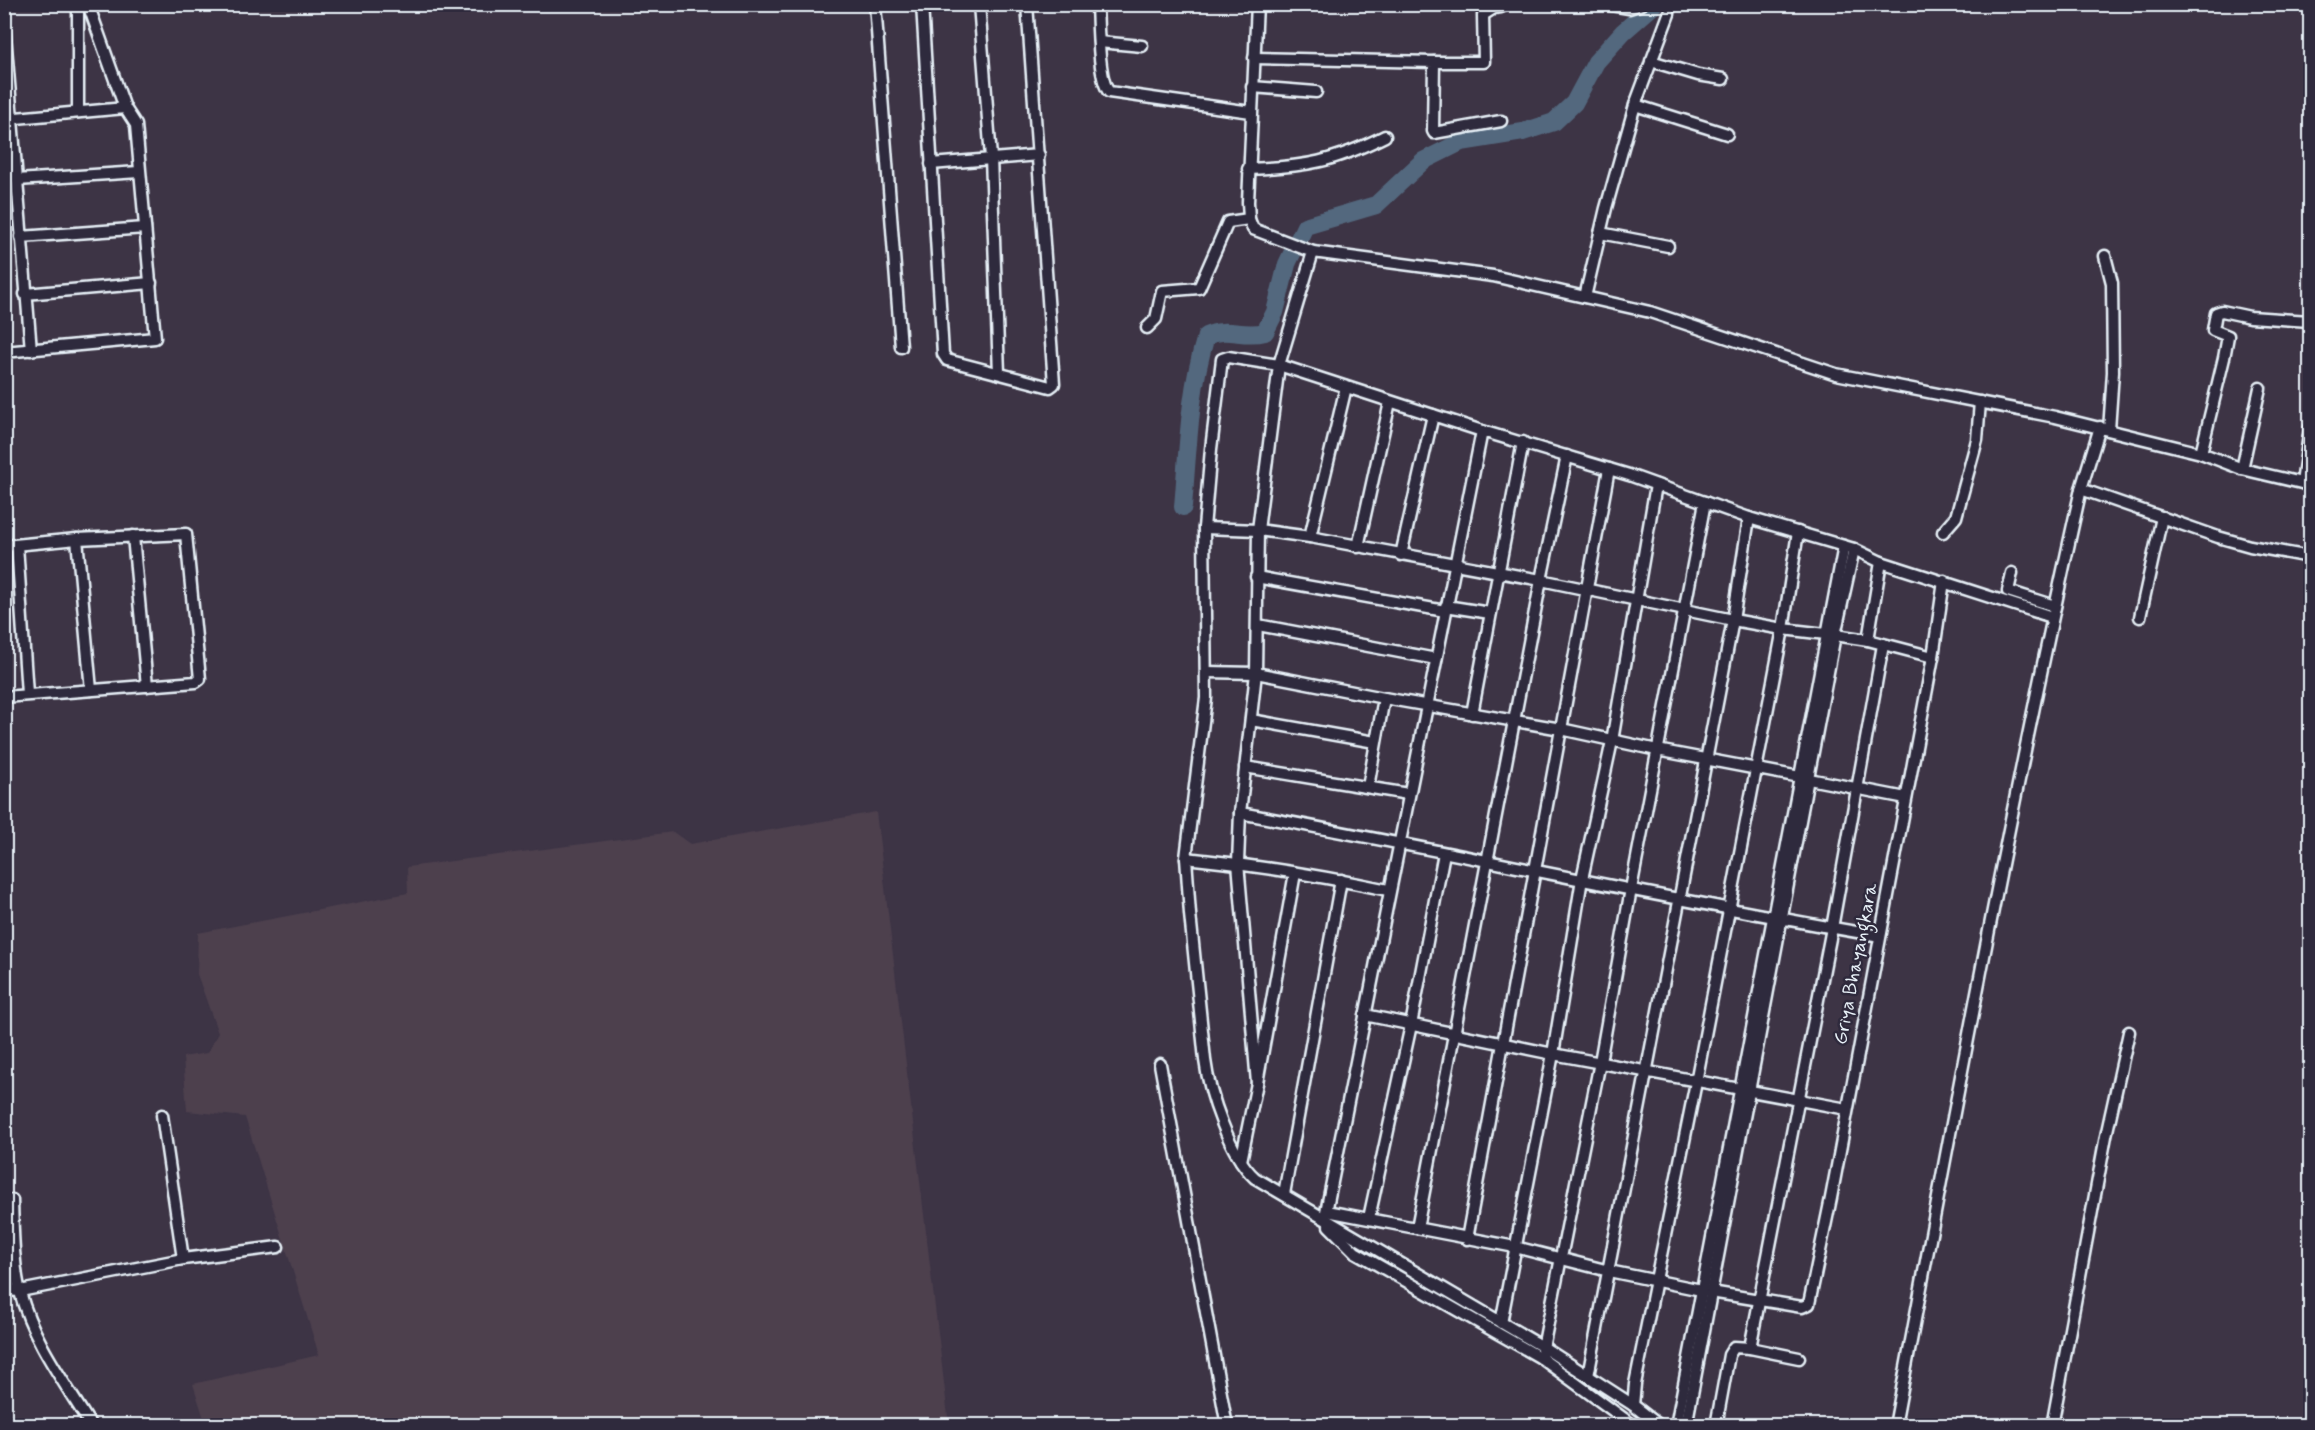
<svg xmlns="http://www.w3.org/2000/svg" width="2315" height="1430" viewBox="0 0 2315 1430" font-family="Mynerve,sans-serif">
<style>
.built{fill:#4d404e}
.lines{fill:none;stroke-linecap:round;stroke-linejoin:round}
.river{stroke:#53687e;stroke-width:18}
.street-casing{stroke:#e8f1f8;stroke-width:15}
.street{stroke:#2f2a3d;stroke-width:10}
.labels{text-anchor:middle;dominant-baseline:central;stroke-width:5;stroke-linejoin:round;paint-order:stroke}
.street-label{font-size:20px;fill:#e8f1f8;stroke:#2f2a3d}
</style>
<rect width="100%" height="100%" fill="#3d3445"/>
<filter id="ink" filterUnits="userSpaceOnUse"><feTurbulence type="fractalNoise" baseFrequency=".0167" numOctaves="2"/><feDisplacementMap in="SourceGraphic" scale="12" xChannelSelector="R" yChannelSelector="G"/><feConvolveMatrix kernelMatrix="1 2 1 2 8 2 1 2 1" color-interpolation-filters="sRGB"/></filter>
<g filter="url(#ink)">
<polygon class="built" points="876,812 949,1425 206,1425 193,1384 319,1355 245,1117 187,1111 183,1057 207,1053 218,1033 197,974 198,933 408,893 407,867 673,832 690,844"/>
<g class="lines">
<path class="river" d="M1183 507C1188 449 1189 392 1206 336 1227 326 1243 338 1265 332L1275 312 1287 264 1305 226 1376 205 1423 161 1461 142 1523 132 1554 122 1574 103 1596 62 1623 32 1655 4"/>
<defs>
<g id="street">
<polyline points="875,4 901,347"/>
<polyline points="922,4 943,354 947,360 1050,387 1054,384 1027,4"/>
<polyline points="979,4 991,158 999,373"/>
<path d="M1097 4C1098 23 1098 80 1109 92L1251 112"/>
<polyline points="1257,4 1248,202 1249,219 1253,229 1313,252 1493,276 1650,312 1836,374 2055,417 2201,453 2242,469 2310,485"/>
<polyline points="1605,4 1629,8 1642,4"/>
<polyline points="4,22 31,350"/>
<polyline points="1099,42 1142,46"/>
<polyline points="1254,58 1434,62 1433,131 1434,133 1501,121"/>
<polyline points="1651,61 1698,75 1723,79"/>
<polyline points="1434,62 1484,62 1483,15 1494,8 1501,7 1502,4"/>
<polyline points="1252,87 1316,92"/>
<polyline points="1635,105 1727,134"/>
<polyline points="78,112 78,4"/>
<polyline points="5,119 125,108"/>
<polyline points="931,164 1039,155"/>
<path d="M1248 169C1306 167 1333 162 1385 136"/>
<polyline points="17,180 139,172"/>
<polyline points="1600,233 1668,246"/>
<polyline points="21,237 145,228"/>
<polyline points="2105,256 2112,283 2113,372 2109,430"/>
<polyline points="25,294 151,283"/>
<polyline points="1585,297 1606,208 1635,105 1669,14"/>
<polyline points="1147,328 1156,319 1162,291 1199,288 1228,222 1249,219"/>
<polyline points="4,352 155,338 136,125 125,108 88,4"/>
<polyline points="2100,427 2081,489 2218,537 2250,546 2310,557"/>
<polyline points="2201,453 2224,358 2228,336 2213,330 2216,313 2222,311 2250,317 2310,321"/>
<polyline points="2242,469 2260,388"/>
<polyline points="2302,483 2310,428"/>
<polyline points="1204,528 1258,530 1310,537 1541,580 1733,620 1783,629 1826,634"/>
<polyline points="1943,532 1956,517 1977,440 1980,402"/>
<polyline points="133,536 147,686"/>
<polyline points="1310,537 1346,387"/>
<polyline points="77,539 91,690"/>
<polyline points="17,545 27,694"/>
<polyline points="4,546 77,539 186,534 200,679 196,682 4,697"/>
<polyline points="1358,547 1390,402"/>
<polyline points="1401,555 1433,415"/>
<polyline points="2012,573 2008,591 2055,606"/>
<polyline points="1256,577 1445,611"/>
<polyline points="1446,606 1490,613"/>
<polyline points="2140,617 2162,517"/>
<polyline points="1258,625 1436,659"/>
<polyline points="1835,635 1868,640 1933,657"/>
<polyline points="1868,640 1881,562"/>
<polyline points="1207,672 1256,673 1384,698 1561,729 1657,750 1800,777"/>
<polyline points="1472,714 1523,442"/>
<polyline points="1251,720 1375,742"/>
<polyline points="1245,767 1408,794"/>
<polyline points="1809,779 1906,798"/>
<polyline points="1368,787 1384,698"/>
<path d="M1240 813C1454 852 1666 900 1880 936"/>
<path d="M1186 858C1254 865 1322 876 1388 890"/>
<polyline points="1365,1015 1553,1054 1847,1109"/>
<polyline points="1160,1064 1227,1426"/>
<polyline points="1257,1083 1238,863 1240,813 1256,673 1258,530 1279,365 1313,252"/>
<polyline points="162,1115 183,1259"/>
<polyline points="1241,1161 1257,1083 1295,873"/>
<polyline points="1284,1194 1341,880"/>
<path d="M12 1200C13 1230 13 1263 20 1292 33 1341 65 1383 91 1426"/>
<polyline points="1327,1211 1515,1247 1609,1271 1711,1292 1802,1307 1809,1304 1831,1198 1933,657 1944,581"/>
<polyline points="1325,1217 1482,431"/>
<polyline points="1369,1218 1411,1025 1444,853"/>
<polyline points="1329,1226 1355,1252 1541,1358 1634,1426"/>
<polyline points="1417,1228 1541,580 1567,456"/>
<polyline points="1467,1239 1609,469"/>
<polyline points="4,1290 20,1291 183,1259 278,1247"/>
<polyline points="1501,1323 1553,1054 1582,879 1612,741 1656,485"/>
<polyline points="1750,1348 1832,928 1883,645"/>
<polyline points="1541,1358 1600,1062 1631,889 1705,502"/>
<polyline points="1588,1376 1733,620 1749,518"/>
<polyline points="1633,1405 1635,1384 1696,1082 1783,629 1798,532"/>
<path d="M1660 1426 1633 1405 1543 1347 1255 1178C1230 1156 1209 1093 1205 1060L1190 914 1186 858 1206 698 1204 528 1211 449 1222 359 1228 357 1279 365 1482 431 1629 475 1749 518 1854 549 1881 562 2052 617"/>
<polyline points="1676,1426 1844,546"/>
<polyline points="1686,1426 1835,635 1854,549"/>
<polyline points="1716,1426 1729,1355 1734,1347 1750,1348 1799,1358"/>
<path d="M1895 1426C1954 1113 2011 800 2081 489"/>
<polyline points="2052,1426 2106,1136 2129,1032"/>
<polyline points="2309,1426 2310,1414"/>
</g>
</defs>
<use href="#street" class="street-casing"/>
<use href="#street" class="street"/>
</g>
</g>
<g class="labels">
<g class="street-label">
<text transform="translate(1856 964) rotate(-79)">Griya Bhayangkara</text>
</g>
</g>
<rect width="2315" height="1430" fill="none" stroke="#2f2a3d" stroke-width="24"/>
<rect x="12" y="12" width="2291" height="1406" fill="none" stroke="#e8f1f8" stroke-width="2" filter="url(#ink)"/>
</svg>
